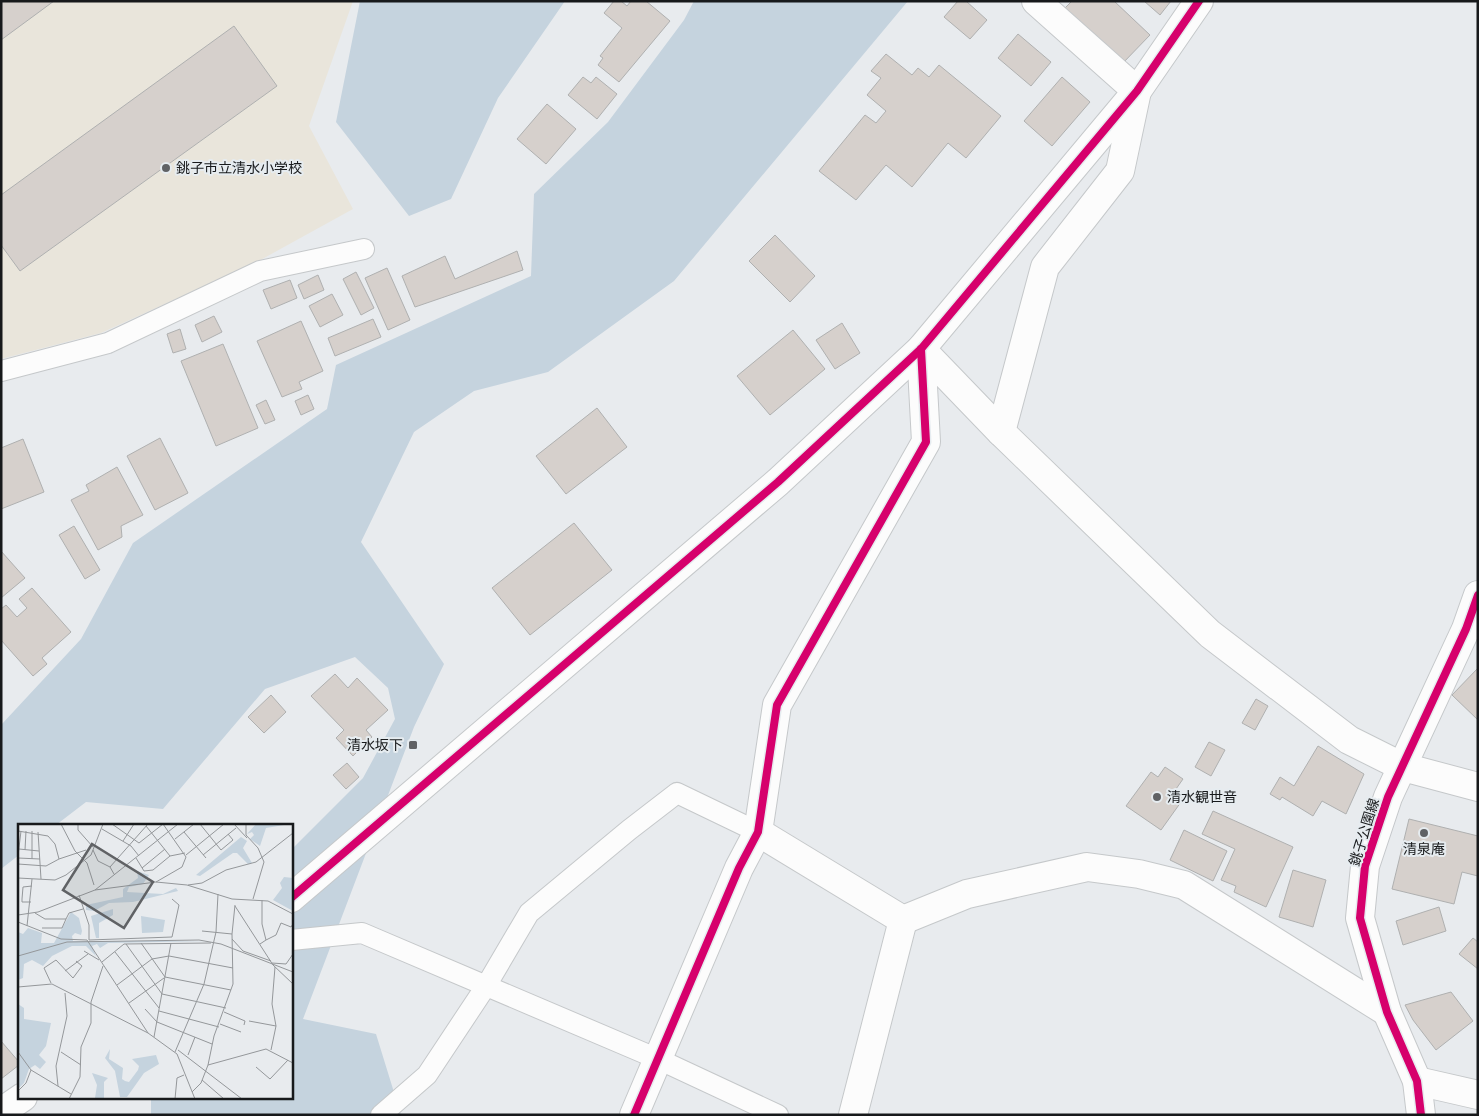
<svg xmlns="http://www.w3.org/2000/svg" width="1479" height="1116" viewBox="0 0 1479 1116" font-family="Roboto,'Noto Sans JP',sans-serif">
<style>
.education{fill:#e9e5db}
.green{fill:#c5d3de}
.building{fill:#d6d0cc;stroke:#afb0b0}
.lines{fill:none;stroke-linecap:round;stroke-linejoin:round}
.lane-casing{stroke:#c5c8ca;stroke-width:22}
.street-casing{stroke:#c5c8ca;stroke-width:30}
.secondary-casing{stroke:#c5c8ca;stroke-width:30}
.lane{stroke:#fcfcfc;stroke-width:20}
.street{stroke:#fcfcfc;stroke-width:28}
.secondary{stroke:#fcfcfc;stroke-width:28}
.cycleway-casing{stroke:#e6ecf0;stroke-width:11}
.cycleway{stroke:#d6006c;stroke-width:8}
.poi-dot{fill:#606265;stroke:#e6ecf0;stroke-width:2}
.labels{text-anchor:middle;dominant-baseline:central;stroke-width:4;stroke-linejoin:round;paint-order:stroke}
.poi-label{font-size:14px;fill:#17191b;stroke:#e6ecf0;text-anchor:start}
.street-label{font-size:14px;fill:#17191b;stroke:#e6ecf0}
.inset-road{fill:none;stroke:#94979a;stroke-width:1}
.view{fill:#606265;fill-opacity:0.15;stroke:#606265;stroke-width:2.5}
.inset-edge{fill:none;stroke:#17191b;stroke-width:2.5}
</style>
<rect width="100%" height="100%" fill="#e8ebee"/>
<polygon class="education" points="1,1 353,1 309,126 353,209 255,263 101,333 1,359"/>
<g class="green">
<polygon points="360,1 565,1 498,98 451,199 409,216 336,122"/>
<polygon points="694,1 908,1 674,281 548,372 474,391 414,432 361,542 444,664 414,727 303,1019 376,1034 401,1115 151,1115 151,1097 291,1097 291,850 363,778 395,719 388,688 355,657 265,689 163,809 86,802 56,825 19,825 19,855 1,869 1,725 81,639 133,543 327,409 336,365 531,276 534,194 608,122 684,20"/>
</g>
<g class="building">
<polygon points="1,1 54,1 1,40"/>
<polygon points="614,1 621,1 627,6 631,1 646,1 670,21 619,82 598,65 603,58 600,56 622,28 604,13"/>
<polygon points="958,1 966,1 987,20 970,39 944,17"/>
<polygon points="1072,1 1114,1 1150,35 1121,65 1062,11"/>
<polygon points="1144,1 1171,1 1160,15"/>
<polygon points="234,26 277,86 20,271 1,245 1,195"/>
<polygon points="1018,34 1051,62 1031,86 998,58"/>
<polygon points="886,54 912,75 918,68 929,77 939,65 1001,116 966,158 948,143 912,187 886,165 856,200 819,171 865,115 876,123 886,111 867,95 881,78 871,71"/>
<polygon points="583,77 591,83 596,77 617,94 597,119 568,95"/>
<polygon points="1062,77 1090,102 1052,146 1024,121"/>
<polygon points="547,104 576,129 546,164 517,139"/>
<polygon points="775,235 815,276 790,302 749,261"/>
<polygon points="517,251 523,270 415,307 402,276 445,256 455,279"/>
<polygon points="387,268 410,320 388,330 365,278"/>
<polygon points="356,272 374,308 361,315 343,279"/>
<polygon points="318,275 324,290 304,299 298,285"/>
<polygon points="290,280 297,298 271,309 263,290"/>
<polygon points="332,294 343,315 320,327 309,306"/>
<polygon points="214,316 222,332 202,342 195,325"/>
<polygon points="373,319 381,337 335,356 328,338"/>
<polygon points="301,321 323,371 299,382 302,389 282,397 257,341"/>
<polygon points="842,323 860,353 835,369 816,340"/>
<polygon points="180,329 186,349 173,353 167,334"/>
<polygon points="793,330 825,369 770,415 737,376"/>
<polygon points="223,344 258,428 216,446 181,361"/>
<polygon points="308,395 314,409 301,415 295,401"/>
<polygon points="266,400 275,420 265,424 256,405"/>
<polygon points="597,408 627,447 566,494 536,456"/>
<polygon points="160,438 188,493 155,510 127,456"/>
<polygon points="23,439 44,492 1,509 1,448"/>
<polygon points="117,467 143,515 121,526 122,537 98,550 71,500 89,491 86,485"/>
<polygon points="574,523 612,570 530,635 492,588"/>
<polygon points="74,526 100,570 85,579 59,535"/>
<polygon points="1,551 25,578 1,598"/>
<polygon points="32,588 71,632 42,658 47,664 33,676 1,640 1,609 6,605 17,617 27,608 19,599"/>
<polygon points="1478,668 1478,720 1452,695"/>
<polygon points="335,674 348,688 357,678 388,710 366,730 372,737 353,756 336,738 344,730 311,696"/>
<polygon points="271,695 286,712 264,733 248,717"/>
<polygon points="1256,699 1268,706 1255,730 1242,723"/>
<polygon points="1209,742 1225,750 1211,776 1195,767"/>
<polygon points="1318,746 1364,774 1346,814 1322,801 1313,816 1282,797 1280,800 1270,794 1280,777 1294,786"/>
<polygon points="347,763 359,777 346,789 333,775"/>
<polygon points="1165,767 1183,779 1176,789 1186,795 1161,830 1126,806 1151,772 1158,777"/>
<polygon points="1213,811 1293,847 1266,907 1234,892 1236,886 1221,880 1235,849 1202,834"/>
<polygon points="1409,819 1478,836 1478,876 1462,872 1454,904 1392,889"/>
<polygon points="1184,830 1227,851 1213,881 1170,860"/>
<polygon points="1293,870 1326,880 1313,927 1279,917"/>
<polygon points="1439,907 1446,931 1403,945 1396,921"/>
<polygon points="1473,938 1478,942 1478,969 1459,954"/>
<polygon points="1451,992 1473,1021 1436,1050 1413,1020 1405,1005"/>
<polygon points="1,1041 19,1062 19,1065 1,1079"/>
</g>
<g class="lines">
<defs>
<g id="lane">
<polyline points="1,371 108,343 260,271 364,249"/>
<polyline points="291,940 362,933 658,1059 778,1115"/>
<polyline points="381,1115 427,1075 486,986 529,913 629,830 677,793 758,832"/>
</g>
<g id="street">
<polyline points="921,349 1001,432 1210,634 1349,740 1403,767 1478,787"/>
<polyline points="1001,432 1045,267 1120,171 1137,91 1036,1"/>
<polyline points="758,832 903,920"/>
<polyline points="903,920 967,894 1087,867 1139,874 1184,885 1387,1012"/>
<polyline points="1417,1081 1478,1095"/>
<polyline points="634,1115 739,868 758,832 777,705 926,442 921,349"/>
<polyline points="853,1115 903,920"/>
</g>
<g id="secondary">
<polyline points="291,898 778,482 921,349 1137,91 1199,1"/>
<polyline points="1,1112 23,1097"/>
<polyline points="1421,1115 1417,1081 1387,1012 1360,918 1365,866 1388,797 1466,629 1478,595"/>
</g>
</defs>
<use href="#lane" class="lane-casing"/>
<use href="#street" class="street-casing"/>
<use href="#secondary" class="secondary-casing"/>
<use href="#lane" class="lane"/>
<use href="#street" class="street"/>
<use href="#secondary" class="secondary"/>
<defs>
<g id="cycleway">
<polyline points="291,898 778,482 921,349 1137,91 1199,1"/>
<polyline points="634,1115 739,868 758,832 777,705 926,442 921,349"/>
<polyline points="1421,1115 1417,1081 1387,1012 1360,918 1365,866 1388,797 1466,629 1478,595"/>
</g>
</defs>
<use href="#cycleway" class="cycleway-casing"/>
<use href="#cycleway" class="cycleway"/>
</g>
<g class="poi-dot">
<circle cx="166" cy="168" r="5"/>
<rect x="408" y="740" width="10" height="10" rx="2.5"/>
<circle cx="1157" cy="797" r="5"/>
<circle cx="1424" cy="833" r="5"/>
</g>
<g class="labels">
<g class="poi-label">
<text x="176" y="168">銚子市立清水小学校</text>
<text x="403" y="745" text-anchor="end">清水坂下</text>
<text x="1167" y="797">清水観世音</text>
<text x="1424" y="849" text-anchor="middle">清泉庵</text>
</g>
<g class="street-label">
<text transform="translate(1364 832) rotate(-73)">銚子公園線</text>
</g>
</g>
<g transform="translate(18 824)">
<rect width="275" height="275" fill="#e8ebee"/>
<path d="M238 0H272L248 4 242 22 232 15 236 11 234 8 229 10ZM223 13 229 17 225 24 234 39 230 40 219 29H215L182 52 178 51ZM119 47 131 51 125 60 111 63 109 68 145 70 158 64 160 67 115 78 91 79 76 87 68 86V81L105 73V65L120 54ZM266 53 275 54V87L255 76 264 64 262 59ZM95 85V91L81 99V114H78L73 92ZM53 88 61 94 64 107 63 111 57 109 54 112 55 117H192L90 119 82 124 79 120 74 122 78 132 68 122H54L34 132 25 142 14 136 6 140 5 154 0 156V108L5 110 10 104 24 109 23 119H36ZM123 92 147 96 145 108 124 109ZM0 180 6 184V195L33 199 28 222 21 231 28 238 22 245 17 241 11 245 6 259 0 265ZM92 225 91 235 105 244 104 255 107 257 111 258 120 246 121 242 114 235 138 231 141 240 126 249 109 273H102L97 247 87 234ZM74 249 90 254 86 258V275H67L77 274 79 261Z" fill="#c5d3de"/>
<path class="inset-road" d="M43 0 57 27 69 39 76 61M60 0V6L75 23M94 0 121 19 145 0M182 0 203 26 215 16 210 10M216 0 229 14M228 0V11L240 24 246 38 235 75M128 2 152 32M84 5 113 22 121 32M0 7 30 12 37 20 41 35 28 42 0 40M14 7V35M20 8 23 55M166 8 188 34M157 15 176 0M105 17 116 0M1 25 21 27M7 26 8 7M75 26 80 37 92 43 96 50M168 31 206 0M185 31 218 4M0 32 3 7M0 34 22 35M118 34 126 47 135 46 152 32 167 29M41 35 68 26M92 43 130 0M124 44 147 25M0 54 37 56 48 51 73 31 85 0M138 58 164 43 168 33 145 0M170 61 184 59 208 46 238 38 275 9M77 66 160 0M61 71 71 101V116L154 113 161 81 154 75M13 78H4V75L5 63 14 62M217 82 255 141 275 160M17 89 27 95H48L51 89 65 85M0 91 20 88 77 66 138 58 169 61 214 75 250 77 275 90M0 98 43 115 69 116 130 209 159 230 177 275M9 102 14 55M24 104H44L48 95M184 107 214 110M214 115 225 127 253 137M248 116 258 111 263 99 273 103 275 100M123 119 147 153 213 166M108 120 144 170 208 184M242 120 248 116 244 100V76M66 127 81 136M97 128 141 184M0 132 49 118 181 116 203 120 275 148M84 138 106 120 193 119M254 139 268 140 275 130M47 147 70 130M33 159 26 144 38 136 55 154 64 142 58 137M99 161 134 135 151 132 215 144M0 163 34 160 130 209M111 179 146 154M127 185 139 198 194 220M141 187 201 203M206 188 227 197 226 201M231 197 258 202M202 200 223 208M136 213 153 119M160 226 224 275M253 226 258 202 254 180 257 143M0 228 13 246 8 259 0 267M43 228 63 241M157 228 186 160 198 108 200 70M170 231 177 213M190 241 248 225 275 239M238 243 252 255 270 236M13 246 53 270M184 256 206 275M40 262 38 242 49 192 47 169M174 268 183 259 190 241 196 212 215 160 214 110 217 81M51 275 62 253 63 223 73 199V178L85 142M157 275 159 254 166 251"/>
<path class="view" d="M74 20 135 58 106 104 45 66Z"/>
<rect width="275" height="275" class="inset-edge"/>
</g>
<rect width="1479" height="1116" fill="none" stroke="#17191b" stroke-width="5"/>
</svg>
